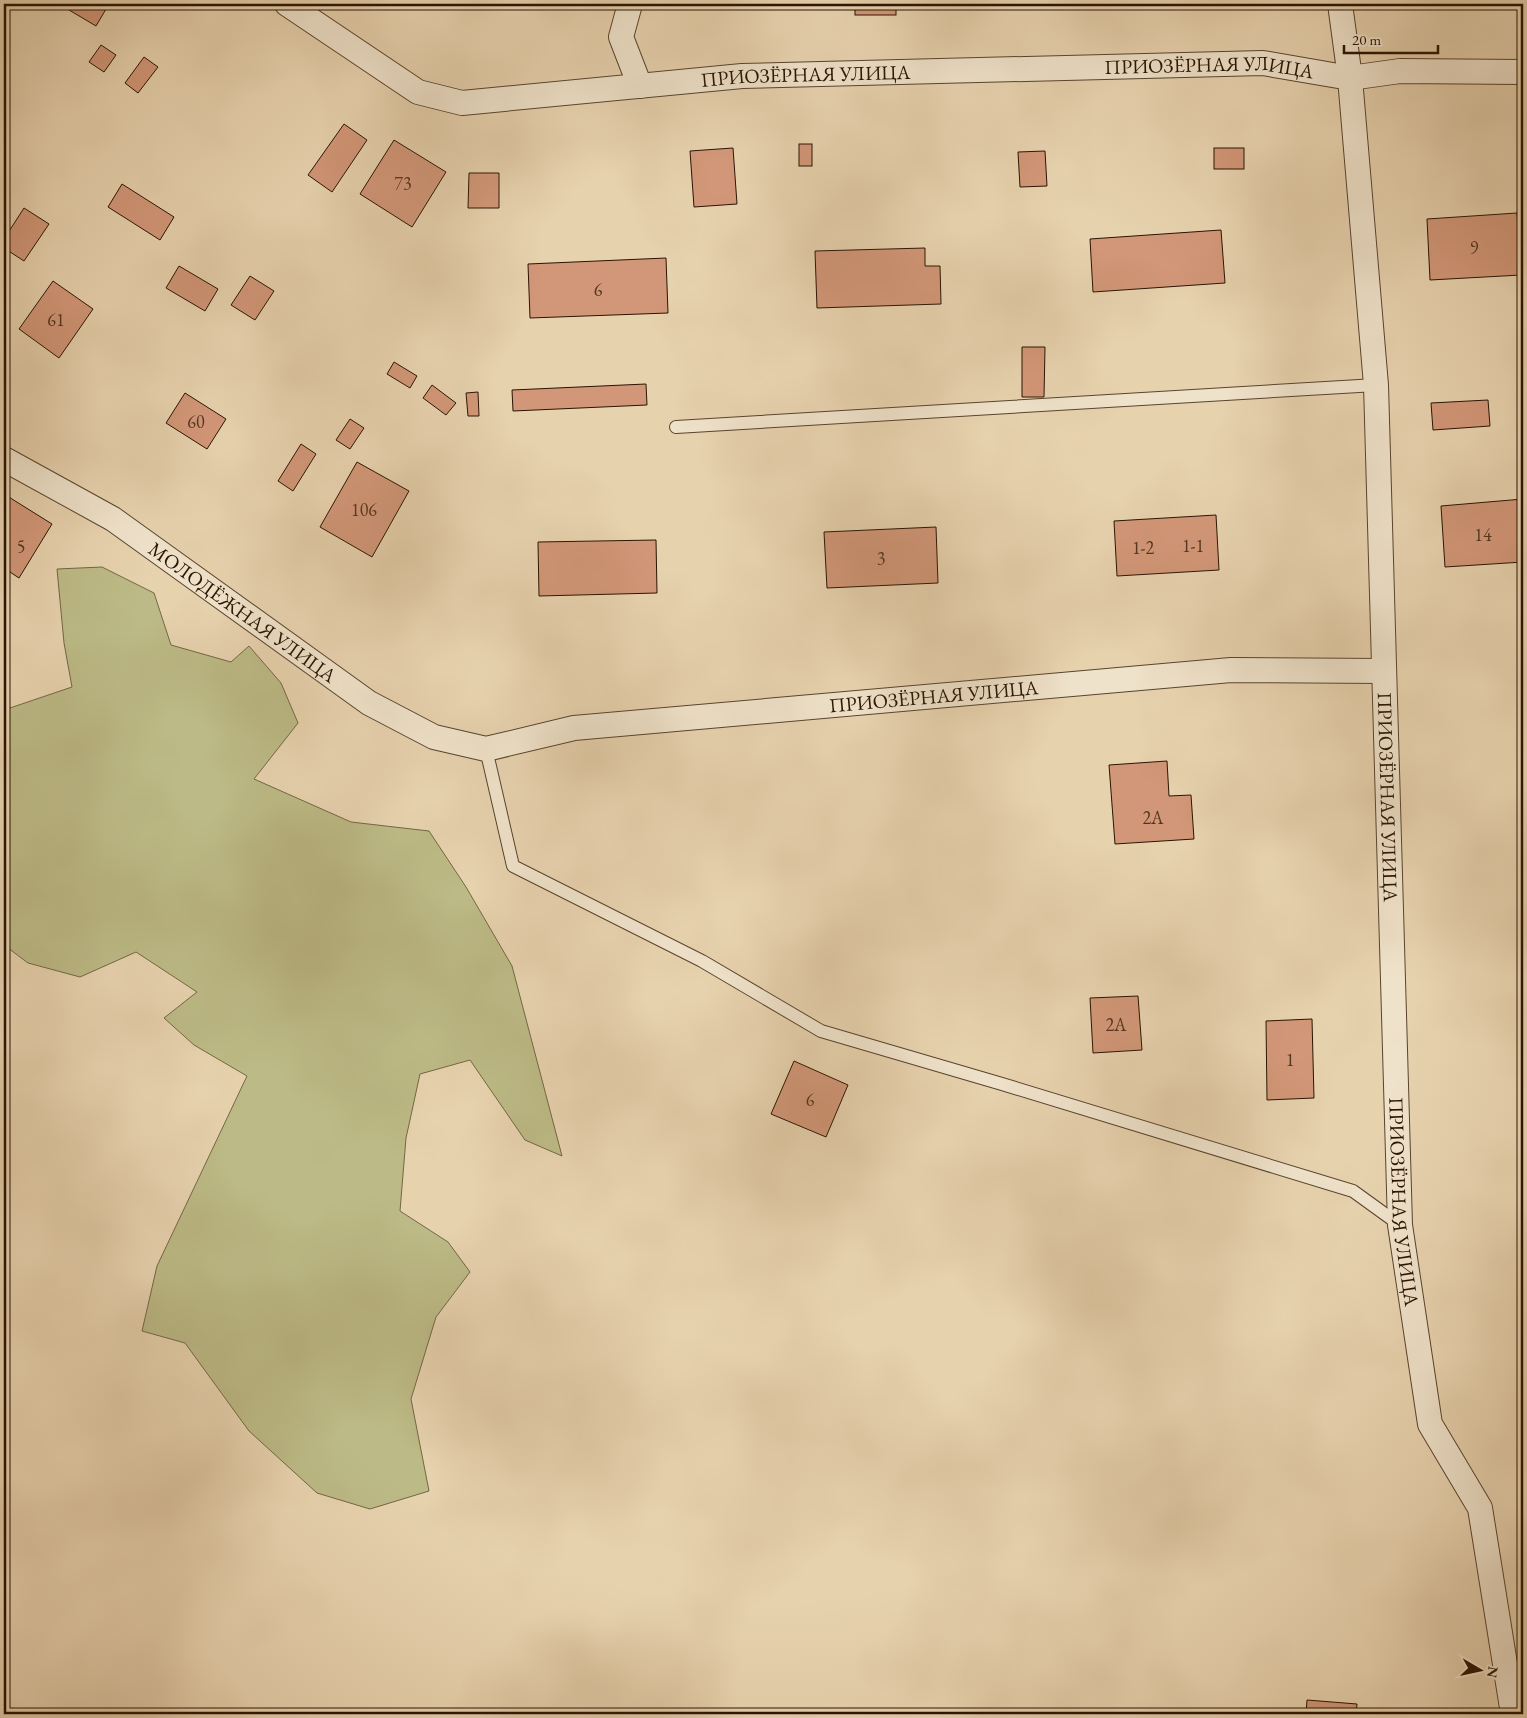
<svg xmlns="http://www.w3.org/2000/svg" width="1527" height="1718" viewBox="0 0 1527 1718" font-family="'EB Garamond',serif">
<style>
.green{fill:#bcba86;stroke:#736744}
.building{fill:#d29778;stroke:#2a1402}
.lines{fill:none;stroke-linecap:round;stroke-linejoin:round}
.service-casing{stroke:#59442d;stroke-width:14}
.minor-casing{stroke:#59442d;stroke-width:26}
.service{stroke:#efe2ca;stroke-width:12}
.minor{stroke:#efe2ca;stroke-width:24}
.labels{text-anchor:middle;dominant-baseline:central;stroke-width:4.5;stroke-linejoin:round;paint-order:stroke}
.number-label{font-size:18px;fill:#543520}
.street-label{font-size:20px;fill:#2a1402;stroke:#efe2ca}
</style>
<rect width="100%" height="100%" fill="#e7d2ae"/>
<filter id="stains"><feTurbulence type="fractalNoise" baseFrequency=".004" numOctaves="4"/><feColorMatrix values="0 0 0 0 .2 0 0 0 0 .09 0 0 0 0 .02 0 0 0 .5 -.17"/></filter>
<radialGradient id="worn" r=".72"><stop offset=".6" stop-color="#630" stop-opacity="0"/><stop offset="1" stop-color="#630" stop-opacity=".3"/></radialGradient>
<polygon class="green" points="102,567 154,593 171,645 231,662 249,646 281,683 298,723 254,779 351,822 429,831 466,887 512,966 562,1156 525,1140 470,1060 420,1074 406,1138 400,1211 448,1242 470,1272 436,1317 411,1399 429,1491 370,1509 317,1493 249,1431 185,1343 142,1331 157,1266 247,1076 194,1045 164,1018 197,992 136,952 80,977 28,963 4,945 4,710 72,687 64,643 57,569"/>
<g class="building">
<polygon points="59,4 109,4 96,26"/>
<rect x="855" y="4" width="41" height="11"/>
<polygon points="101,45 116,55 104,72 89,62"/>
<polygon points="144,57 158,67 138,93 125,83"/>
<polygon points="344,124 367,140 332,192 308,175"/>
<polygon points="394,140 446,172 412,227 360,194"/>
<rect x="799" y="144" width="13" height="22"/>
<polygon points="733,148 737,204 694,207 690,151"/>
<rect x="1214" y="148" width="30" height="21"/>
<polygon points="1045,151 1047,186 1020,187 1018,152"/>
<polygon points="469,173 499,173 499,208 468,208"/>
<polygon points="122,184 174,217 160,240 108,207"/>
<polygon points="24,208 49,224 24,261 4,248 4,239"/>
<polygon points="1517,213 1521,275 1430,280 1427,219"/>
<polygon points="1221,230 1225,283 1093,292 1090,239"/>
<polygon points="925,248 925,266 940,266 941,304 817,308 815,251"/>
<polygon points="666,258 668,313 530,318 528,264"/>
<polygon points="179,266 218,289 205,311 166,288"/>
<polygon points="250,276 274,291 255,320 231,305"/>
<polygon points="53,281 93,309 59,358 19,329"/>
<polygon points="1022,347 1045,347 1044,397 1022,397"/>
<polygon points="394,362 417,376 410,388 387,374"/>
<polygon points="646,384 647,405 513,411 512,390"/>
<polygon points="432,385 456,403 446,415 423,398"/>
<polygon points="478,392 479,416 468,416 466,393"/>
<polygon points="185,393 226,419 207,449 166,423"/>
<polygon points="1488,400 1490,426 1433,430 1431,403"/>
<polygon points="350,419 364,428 350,449 336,440"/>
<polygon points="301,444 316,454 293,491 278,481"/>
<polygon points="357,462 409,491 372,557 320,527"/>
<polygon points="4,494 52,524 19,578 4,568"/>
<polygon points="1523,499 1523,562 1445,567 1441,506"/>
<polygon points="1216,515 1219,570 1117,576 1114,521"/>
<polygon points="936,527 938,583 827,588 824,532"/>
<polygon points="656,540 657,593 539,596 538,542"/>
<polygon points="1167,761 1169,796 1191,795 1194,839 1115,844 1109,765"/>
<polygon points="1138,996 1142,1050 1093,1053 1090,998"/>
<polygon points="1312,1019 1314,1098 1267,1100 1266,1021"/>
<polygon points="794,1061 848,1085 826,1137 771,1114"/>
<polygon points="1307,1700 1357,1704 1356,1714 1306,1714"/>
</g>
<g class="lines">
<defs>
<g id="service">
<polyline points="676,427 1376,385"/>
<polyline points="486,749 513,866 702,961 821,1031 1002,1084 1353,1191 1400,1225"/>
</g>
<g id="minor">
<path id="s1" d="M287 4 418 92 462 103 742 76 1263 63 1350 78 1400 71 1523 72"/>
<polyline points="630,4 621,37 640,86"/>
<path id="s2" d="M1340 4 1350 78 1376 385 1400 1225 1430 1424 1480 1508 1513 1714"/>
<path id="s3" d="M4 459 113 519 369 703 434 737 486 749 574 728 1231 670 1383 671"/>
</g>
</defs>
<use href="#service" class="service-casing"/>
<use href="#minor" class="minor-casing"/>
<use href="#service" class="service"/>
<use href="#minor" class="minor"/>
</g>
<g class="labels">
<g class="number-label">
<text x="403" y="183">73</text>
<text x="1474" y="247">9</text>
<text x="598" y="289">6</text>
<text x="56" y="319">61</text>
<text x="196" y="421">60</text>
<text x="364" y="509">106</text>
<text x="1483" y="534">14</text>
<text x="1193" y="545">1-1</text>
<text x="21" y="546">5</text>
<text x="1143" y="547">1-2</text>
<text x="881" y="558">3</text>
<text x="1153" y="817">2А</text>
<text x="1116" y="1024">2А</text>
<text x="1290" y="1059">1</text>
<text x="810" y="1099">6</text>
</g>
<g class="street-label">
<text stroke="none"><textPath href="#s1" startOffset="952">ПРИОЗЁРНАЯ УЛИЦА</textPath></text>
<text stroke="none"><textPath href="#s1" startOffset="548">ПРИОЗЁРНАЯ УЛИЦА</textPath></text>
<text stroke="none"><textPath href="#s3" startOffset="284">МОЛОДЁЖНАЯ УЛИЦА</textPath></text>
<text stroke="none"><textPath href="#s3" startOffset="1018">ПРИОЗЁРНАЯ УЛИЦА</textPath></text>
<text stroke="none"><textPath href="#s2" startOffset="795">ПРИОЗЁРНАЯ УЛИЦА</textPath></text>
<text stroke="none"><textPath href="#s2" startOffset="1200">ПРИОЗЁРНАЯ УЛИЦА</textPath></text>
</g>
</g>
<rect width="1527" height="1718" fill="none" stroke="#e7d2ae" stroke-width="20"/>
<rect x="5" y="5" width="1517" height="1708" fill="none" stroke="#2a1402" stroke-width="2.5"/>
<rect x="10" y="10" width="1507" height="1698" fill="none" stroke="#2a1402"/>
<g transform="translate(1480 1670) rotate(99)" stroke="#efe2ca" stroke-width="4" paint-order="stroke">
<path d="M0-4L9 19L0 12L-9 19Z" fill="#2a1402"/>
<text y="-8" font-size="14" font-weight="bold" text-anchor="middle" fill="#2a1402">N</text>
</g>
<path d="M1344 45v8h94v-8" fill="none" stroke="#2a1402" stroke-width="2.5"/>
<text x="1352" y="45" font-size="15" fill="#2a1402" stroke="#efe2ca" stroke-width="4" paint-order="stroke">20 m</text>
<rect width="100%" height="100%" filter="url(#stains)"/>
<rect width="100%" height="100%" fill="url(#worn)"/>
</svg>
